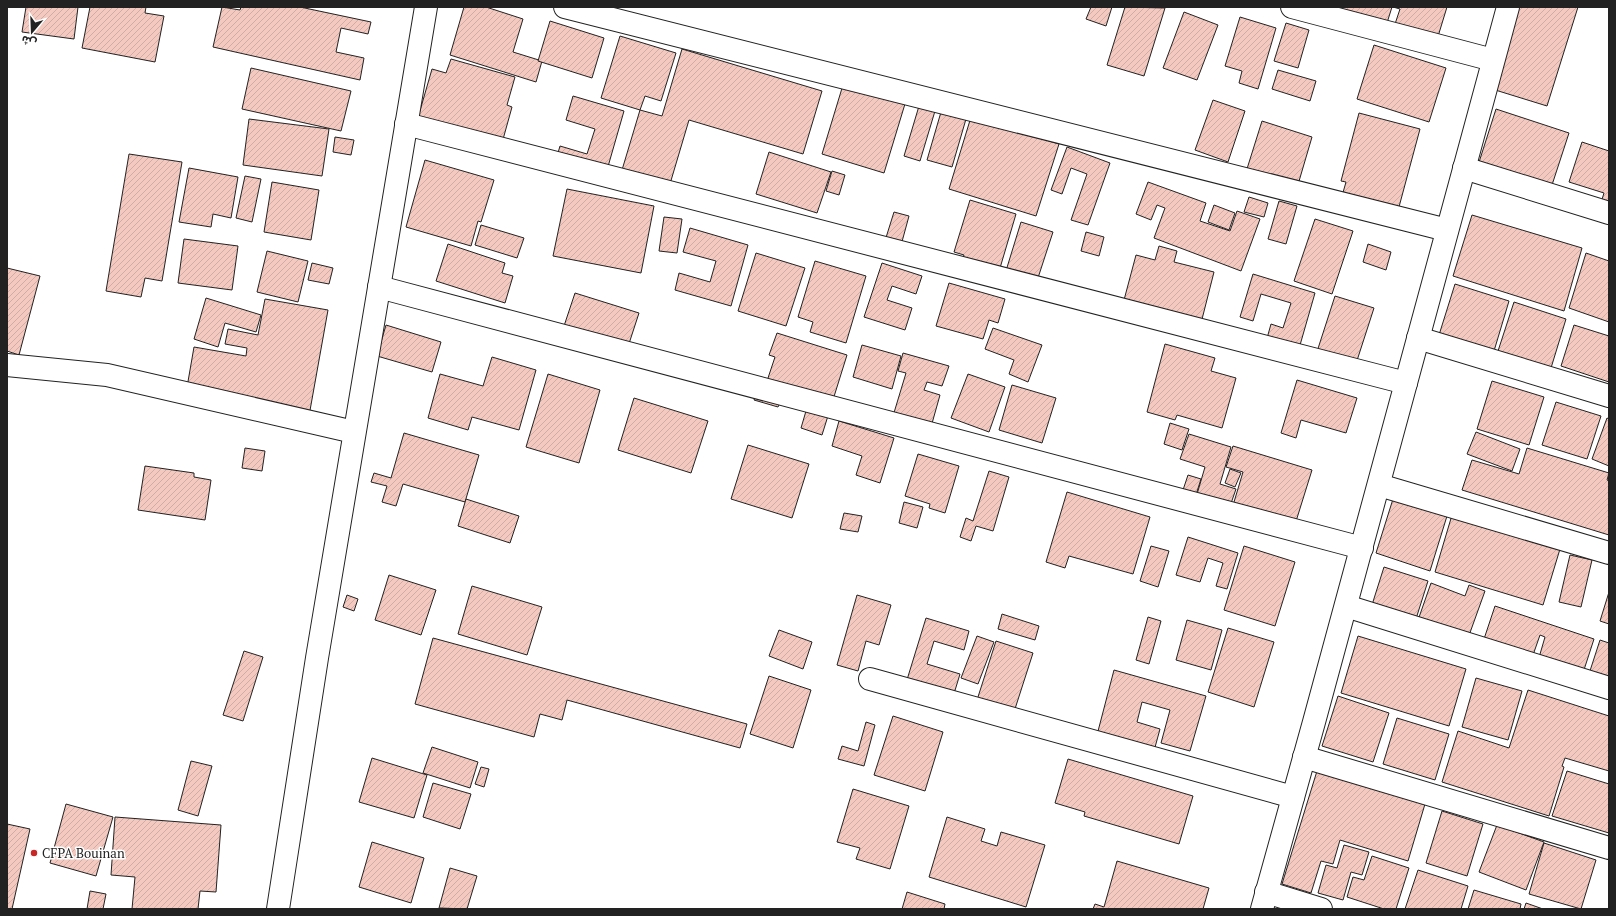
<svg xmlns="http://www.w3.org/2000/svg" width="1616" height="916" viewBox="0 0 1616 916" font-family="'PT Serif','Noto Sans Arabic',serif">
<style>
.building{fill:url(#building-hatch);stroke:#222}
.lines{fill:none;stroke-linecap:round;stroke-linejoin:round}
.minor-casing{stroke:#222;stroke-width:24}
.tertiary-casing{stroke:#222;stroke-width:24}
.minor{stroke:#fff;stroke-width:22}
.tertiary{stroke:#fff;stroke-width:22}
.poi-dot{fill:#c62828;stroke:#fff;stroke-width:1.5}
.labels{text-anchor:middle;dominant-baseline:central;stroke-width:3;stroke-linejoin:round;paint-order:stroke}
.poi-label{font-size:13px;fill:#222;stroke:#fff;text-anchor:start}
</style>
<defs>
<pattern id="building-hatch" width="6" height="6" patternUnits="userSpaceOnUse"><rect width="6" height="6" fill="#f3c9c0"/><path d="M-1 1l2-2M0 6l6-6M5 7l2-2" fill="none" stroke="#d0aca5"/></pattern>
</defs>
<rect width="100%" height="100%" fill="#fff"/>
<g class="building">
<polygon points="26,7 78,7 74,39 22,32"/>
<polygon points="90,7 146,7 145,13 164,16 155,62 82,48"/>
<polygon points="222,7 240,10 241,7 300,7 371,22 368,34 341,28 336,52 364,58 360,80 213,47"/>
<polygon points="464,7 486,7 523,19 513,52 542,61 536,82 450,55"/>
<polygon points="1091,7 1112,7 1106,26 1086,19"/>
<polygon points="1125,7 1165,8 1144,76 1107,65"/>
<polygon points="1324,7 1392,7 1386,26"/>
<polygon points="1393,7 1447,7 1436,43 1393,30 1400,9"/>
<polygon points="1518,7 1578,7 1547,106 1492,89"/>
<polygon points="1184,12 1218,25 1197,80 1163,68"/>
<polygon points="1240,17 1276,28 1258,89 1239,83 1242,71 1225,66"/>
<polygon points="550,21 604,38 592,78 538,61"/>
<polygon points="1286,23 1309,30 1298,68 1274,61"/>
<polygon points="620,36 676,53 661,101 645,96 640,110 601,98"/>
<polygon points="1374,45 1446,68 1429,122 1357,99"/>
<polygon points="682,49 822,91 803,154 689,120 667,194 619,180 640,110 662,116"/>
<polygon points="451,59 515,77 507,105 512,107 502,143 413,135 432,69 446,73"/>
<polygon points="251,68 351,91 341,131 242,109"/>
<polygon points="1278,70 1316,81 1310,101 1272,89"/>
<polygon points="846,75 908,94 884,173 822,154"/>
<polygon points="573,96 624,111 605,177 555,163 560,146 587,154 595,129 566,120"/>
<polygon points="1213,100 1245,111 1228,162 1195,150"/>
<polygon points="919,106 935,111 920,161 904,156"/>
<polygon points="1496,109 1569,133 1552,185 1473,181"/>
<polygon points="941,112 966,119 952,167 927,160"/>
<polygon points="1359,113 1420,129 1396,218 1340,203 1346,182 1341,181"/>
<polygon points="971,117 1059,144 1036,216 949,189"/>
<polygon points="249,119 329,129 322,176 243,165"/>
<polygon points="1262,121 1312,137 1297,188 1246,172"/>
<polygon points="335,137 354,140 351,155 333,152"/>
<polygon points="1582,142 1609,151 1609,219 1597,215 1604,193 1569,182"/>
<polygon points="1067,147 1110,163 1088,225 1071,220 1087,174 1071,168 1062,194 1051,190"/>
<polygon points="769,152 831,172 817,213 756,194"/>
<polygon points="129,154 182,162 162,281 145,278 141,297 106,291"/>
<polygon points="425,160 494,180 481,222 478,221 471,246 406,227"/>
<polygon points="189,168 238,177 231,218 213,214 211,227 179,222"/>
<polygon points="832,171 845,175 839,195 826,191"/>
<polygon points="245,176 261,179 252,222 236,218"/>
<polygon points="272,182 319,190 311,240 264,232"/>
<polygon points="1148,182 1206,203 1200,221 1230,231 1237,211 1260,219 1241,271 1154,238 1165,208 1157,205 1151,220 1136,214"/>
<polygon points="567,189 654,206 641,273 553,256"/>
<polygon points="1249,197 1268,203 1264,217 1244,212"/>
<polygon points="970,200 1016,214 995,285 958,274 964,255 954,252"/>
<polygon points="1279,201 1297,206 1286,244 1268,239"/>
<polygon points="1214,205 1235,213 1229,230 1208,222"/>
<polygon points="894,212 909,216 900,249 884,244"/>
<polygon points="1472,215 1582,248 1564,311 1453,276"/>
<polygon points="664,217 682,219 677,253 659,251"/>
<polygon points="1315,219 1353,231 1332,294 1294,281"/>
<polygon points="1021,222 1053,232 1036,284 1005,274"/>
<polygon points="481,225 524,238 517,258 475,245"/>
<polygon points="690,228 748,245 731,306 675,290 679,273 710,282 716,261 683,252"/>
<polygon points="1086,232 1104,237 1099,256 1081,251"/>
<polygon points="184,239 238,246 232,290 178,283"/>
<polygon points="448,244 505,263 502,273 513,276 505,303 436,281"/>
<polygon points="1368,244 1391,252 1386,270 1363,262"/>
<polygon points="1159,246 1177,251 1174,262 1214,272 1198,335 1120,315 1136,255 1155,260"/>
<polygon points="267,251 308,261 298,302 257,292"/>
<polygon points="756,253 805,268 786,326 738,311"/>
<polygon points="1586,253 1609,261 1609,322 1569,308"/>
<polygon points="815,261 866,276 846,343 810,332 813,322 798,317"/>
<polygon points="312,263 333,268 329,284 308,280"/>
<polygon points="882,263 922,276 916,294 892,286 887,300 912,308 905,330 864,317"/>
<polygon points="7,268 40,276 19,355 7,351"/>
<polygon points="1253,274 1315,293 1296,359 1264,349 1271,324 1283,328 1291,303 1261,294 1253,321 1240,317"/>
<polygon points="949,283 1005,299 998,323 989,320 983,339 936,326"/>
<polygon points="1455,284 1509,301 1494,351 1439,335"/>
<polygon points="575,293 639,313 623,362 559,341"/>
<polygon points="1335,296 1374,308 1352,376 1313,364"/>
<polygon points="206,298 261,315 256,332 225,323 218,347 194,339"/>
<polygon points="265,299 328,310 309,416 186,393 194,347 246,356 247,348 225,344 228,329 258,335"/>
<polygon points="1514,302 1566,319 1551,368 1498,351"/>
<polygon points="386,325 441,342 432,372 377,356"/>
<polygon points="1574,325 1609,336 1609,382 1561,366"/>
<polygon points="993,328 1042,345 1028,382 1009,374 1014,360 985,349"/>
<polygon points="777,333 847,355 822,435 801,428 806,411 780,403 778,407 754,400 759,385 765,387 775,357 769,355"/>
<polygon points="1165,344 1215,358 1211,371 1236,378 1222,428 1177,415 1175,420 1147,412"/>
<polygon points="862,345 901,356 892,389 853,377"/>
<polygon points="903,353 949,366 942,386 927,382 924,390 940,395 931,427 893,416 906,373 898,371"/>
<polygon points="492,357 536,370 519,430 472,417 468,430 428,418 440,374 483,386"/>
<polygon points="548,374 600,390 579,463 526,447"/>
<polygon points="968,374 1005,387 989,432 951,418"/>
<polygon points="1297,380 1357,398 1346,433 1301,420 1296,438 1281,433"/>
<polygon points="1492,381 1544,397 1529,445 1477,429"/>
<polygon points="1012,385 1056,398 1042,443 999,430"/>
<polygon points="634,398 708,421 691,473 618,450"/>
<polygon points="1556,402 1601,416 1587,459 1542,445"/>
<polygon points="1607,418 1609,419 1609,466 1592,459"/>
<polygon points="839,421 894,438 880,483 856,475 862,456 832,446"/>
<polygon points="1170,423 1189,429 1182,450 1164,444"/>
<polygon points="1476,432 1520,449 1512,471 1467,454"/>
<polygon points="404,433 479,455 465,502 403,484 396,506 382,502 387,486 371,482 374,473 391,478"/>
<polygon points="1189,434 1231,447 1220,484 1236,489 1228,512 1195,501 1205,467 1180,459"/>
<polygon points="748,445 809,464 792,518 731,499"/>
<polygon points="1233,446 1312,470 1293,531 1231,512 1243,472 1226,467"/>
<polygon points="245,448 265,451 262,471 242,468"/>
<polygon points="1527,448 1609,473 1607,480 1609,481 1609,535 1462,490 1472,460 1519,474"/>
<polygon points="918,454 959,466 945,513 929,508 930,504 905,496"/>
<polygon points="145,466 194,473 194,477 211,480 205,520 138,510"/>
<polygon points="1230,469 1241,473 1235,487 1225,483"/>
<polygon points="989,471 1009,477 993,531 976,526 971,541 960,537 966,518 973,521"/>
<polygon points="1188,475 1201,479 1194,501 1181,496"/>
<polygon points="1067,492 1150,517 1133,574 1069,556 1065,568 1046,562"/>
<polygon points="466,499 519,516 510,543 458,526"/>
<polygon points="1393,499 1447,516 1430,571 1376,553"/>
<polygon points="904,502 923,507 917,528 899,523"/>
<polygon points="844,513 862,516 858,532 840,529"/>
<polygon points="1452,515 1560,549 1543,605 1435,572"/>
<polygon points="1188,537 1238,553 1227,589 1216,586 1223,563 1208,558 1200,582 1176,575"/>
<polygon points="1151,546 1169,551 1158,587 1140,581"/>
<polygon points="1244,546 1295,562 1275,626 1224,610"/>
<polygon points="1570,555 1592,560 1581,607 1559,602"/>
<polygon points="1384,567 1428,581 1415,622 1371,608"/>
<polygon points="389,575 436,590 421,635 375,620"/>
<polygon points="1431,583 1465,596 1469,585 1485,591 1467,641 1417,623"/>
<polygon points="472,586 542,607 527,655 458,634"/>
<polygon points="1609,592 1609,624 1600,621"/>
<polygon points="347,595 358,599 354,611 343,607"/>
<polygon points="857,595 891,605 879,645 866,641 858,671 837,665"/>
<polygon points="1495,606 1594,639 1582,676 1538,661 1545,637 1540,635 1532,658 1483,642"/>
<polygon points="1002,614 1039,626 1035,640 998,629"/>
<polygon points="1148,617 1161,621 1149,664 1136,660"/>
<polygon points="926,618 969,631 964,650 934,641 927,664 960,674 953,697 906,683"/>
<polygon points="1187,620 1222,630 1211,670 1176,660"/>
<polygon points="1228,628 1274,642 1254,707 1208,692"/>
<polygon points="779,630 812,642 803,669 769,656"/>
<polygon points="977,636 994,642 978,684 961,678"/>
<polygon points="1358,636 1466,669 1449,726 1341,693"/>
<polygon points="433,638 747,724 740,748 567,700 562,720 540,714 534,737 415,704"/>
<polygon points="1600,640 1609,643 1609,684 1588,677"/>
<polygon points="996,641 1033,653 1014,712 977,700"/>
<polygon points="244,651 263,657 243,721 223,715"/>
<polygon points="1114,670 1206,696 1190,751 1161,743 1170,710 1142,702 1137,722 1160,729 1154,751 1097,735"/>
<polygon points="769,676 811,690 793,748 750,734"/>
<polygon points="1476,678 1522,691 1508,740 1462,727"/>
<polygon points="1528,690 1609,716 1609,771 1565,758 1562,766 1564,767 1549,816 1442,782 1458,731 1509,748"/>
<polygon points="1338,696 1389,713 1373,762 1322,746"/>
<polygon points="893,716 943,732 925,791 874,775"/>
<polygon points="1397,718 1449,734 1435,780 1383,764"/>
<polygon points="866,722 875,725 864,766 838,759 842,746 858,751"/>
<polygon points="432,747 478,762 470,788 423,773"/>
<polygon points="372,758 427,775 414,818 359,802"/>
<polygon points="1068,759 1193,796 1179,844 1084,816 1085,812 1055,803"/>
<polygon points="191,761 212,766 198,816 178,810"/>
<polygon points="481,767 489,769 484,787 475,784"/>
<polygon points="1317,771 1425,804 1408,861 1340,840 1333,864 1321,861 1311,893 1282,884"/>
<polygon points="1567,771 1609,784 1609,833 1552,816"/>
<polygon points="433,783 471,794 460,829 423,817"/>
<polygon points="853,789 909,806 890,869 856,859 860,848 837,842"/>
<polygon points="66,804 113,817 96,876 50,863"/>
<polygon points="1442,811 1483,824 1467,876 1426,863"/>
<polygon points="115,817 221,825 216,892 200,891 198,909 132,909 135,877 111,875"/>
<polygon points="947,817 985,829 981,841 997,846 1001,832 1045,845 1026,907 929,877"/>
<polygon points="7,824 30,829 12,909 7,909"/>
<polygon points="1497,825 1544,842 1526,890 1479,872"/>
<polygon points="372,842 424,858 411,903 359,887"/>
<polygon points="1544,843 1596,860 1581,909 1529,894"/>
<polygon points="1344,845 1369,852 1362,875 1351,872 1343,900 1318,893 1326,865 1337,868"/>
<polygon points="1372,856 1409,868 1396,909 1384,909 1347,897 1353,877 1364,880"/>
<polygon points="1117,861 1209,888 1203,909 1093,909 1095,904 1104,907"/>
<polygon points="450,868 477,876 467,909 439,908"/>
<polygon points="1418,870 1468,886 1461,909 1405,909"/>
<polygon points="1474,890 1521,904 1520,909 1468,909"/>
<polygon points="90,891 106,894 103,909 87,909"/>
<polygon points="907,892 945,904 944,909 902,909"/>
<polygon points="1526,903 1543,909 1524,909"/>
</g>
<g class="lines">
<defs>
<g id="minor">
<polyline points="565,7 1447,230"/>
<polyline points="1292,7 1493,60"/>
<polyline points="406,124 1406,383"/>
<polyline points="1464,168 1609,213"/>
<polyline points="379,287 1362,548"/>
<polyline points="1418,338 1609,396"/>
<polyline points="7,365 107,375 354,432"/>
<polyline points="1379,485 1609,553"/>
<polyline points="1346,606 1609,688"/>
<polyline points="870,679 1293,797"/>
<polyline points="1304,757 1609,848"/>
<polyline points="1266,892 1321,909"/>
</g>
<g id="tertiary">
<polyline points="278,909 317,658 426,7"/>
<polyline points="1262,909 1314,722 1508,7"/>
</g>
</defs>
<use href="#minor" class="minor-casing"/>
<use href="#tertiary" class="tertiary-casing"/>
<use href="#minor" class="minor"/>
<use href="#tertiary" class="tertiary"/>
</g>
<circle class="poi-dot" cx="34" cy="853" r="4"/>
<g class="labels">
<g class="poi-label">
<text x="42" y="853">CFPA Bouinan</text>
</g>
</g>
<rect width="1616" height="916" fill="none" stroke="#222222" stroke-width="16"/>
<g transform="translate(32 32) rotate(199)" stroke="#ffffff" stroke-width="3" paint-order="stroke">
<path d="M0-3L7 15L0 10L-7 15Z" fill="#222222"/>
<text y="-6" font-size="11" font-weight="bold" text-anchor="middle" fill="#222222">ش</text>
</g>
</svg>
